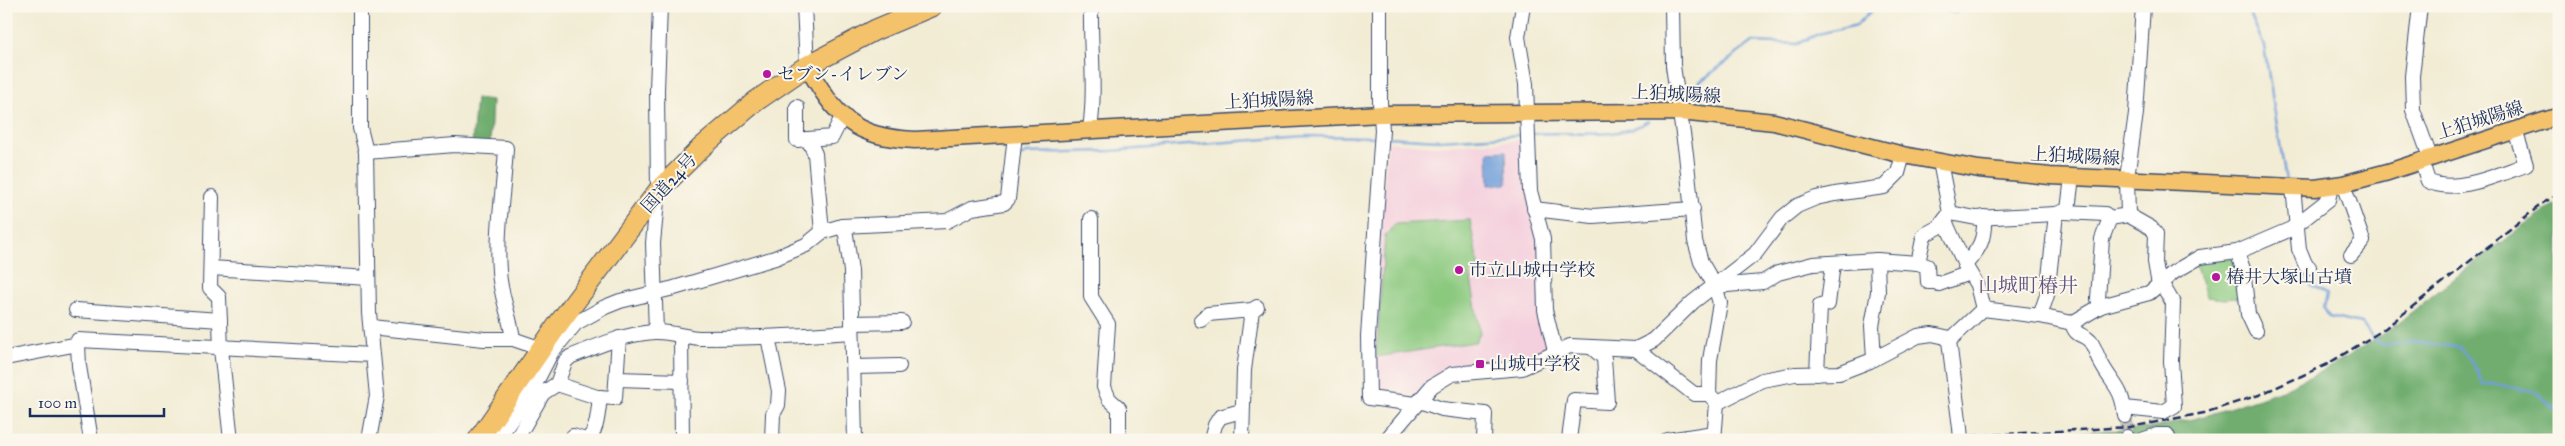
<svg xmlns="http://www.w3.org/2000/svg" width="2565" height="446" viewBox="0 0 2565 446" font-family="'IM FELL Great Primer','Noto Serif JP',serif">
<style>
.built{fill:#f4cfdd}
.green{fill:#8bc97f;stroke:#537c6e}
.forest{fill:#70ad6e;stroke:#466e66}
.water{fill:#719fd9;stroke:#46679c}
.lines{fill:none;stroke-linecap:round;stroke-linejoin:round}
.stream{stroke:#719fd9;stroke-width:2.5}
.minor-tunnel{stroke:#c7c6bc;stroke-width:14;stroke-dasharray:14 7;stroke-linecap:butt}
.minor-casing{stroke:#3b4b70;stroke-width:16}
.major-casing{stroke:#3b4b70;stroke-width:19}
.highway-casing{stroke:#3b4b70;stroke-width:22}
.minor{stroke:#fff;stroke-width:14}
.major{stroke:#f4c26a;stroke-width:16}
.highway{stroke:#f4c26a;stroke-width:20}
.rail{stroke:#1b2f5e;stroke-width:2.5;stroke-dasharray:8 4;stroke-linecap:butt}
.minor-bridge-casing{stroke:#3b4b70;stroke-width:16;stroke-linecap:butt}
.minor-bridge{stroke:#fff;stroke-width:14}
.poi-dot{fill:#b5179e;stroke:#fbf7ec;stroke-width:2}
.labels{text-anchor:middle;dominant-baseline:central;stroke-width:4;stroke-linejoin:round;paint-order:stroke}
.poi-label{font-size:18px;fill:#1b2f5e;stroke:#fbf7ec;text-anchor:start}
.street-label{font-size:18px;fill:#1b2f5e;stroke:#fbf7ec}
.quarter-label{font-size:20px;fill:#5f5282;stroke:#fbf7ec}
</style>
<rect width="100%" height="100%" fill="#fbf7ec"/>
<filter id="ink" filterUnits="userSpaceOnUse"><feTurbulence type="fractalNoise" baseFrequency=".02" numOctaves="2"/><feDisplacementMap in="SourceGraphic" scale="10" xChannelSelector="R" yChannelSelector="G"/><feConvolveMatrix kernelMatrix="1 2 1 2 8 2 1 2 1" color-interpolation-filters="sRGB"/></filter>
<filter id="wash" filterUnits="userSpaceOnUse"><feTurbulence type="fractalNoise" baseFrequency=".0096" numOctaves="4" result="noise"/><feDisplacementMap in="SourceGraphic" scale="20" xChannelSelector="R" yChannelSelector="G"/><feGaussianBlur stdDeviation="1.12" result="paint"/><feColorMatrix in="noise" values="0 0 0 0 0 0 0 0 0 0 0 0 0 0 0 0 0 1.4 0 .05"/><feComposite in="paint" operator="in"/></filter>
<g filter="url(#wash)">
<rect width="100%" height="100%" fill="#f2ecd4"/>
<polygon class="built" points="1523,140 1540,241 1551,347 1515,361 1449,365 1429,380 1414,396 1375,392 1372,336 1388,142 1436,146"/>
<g class="green">
<polygon points="1470,220 1479,270 1470,273 1480,333 1475,342 1376,357 1385,236 1395,224"/>
<polygon points="2237,256 2243,297 2224,299 2206,297 2195,264"/>
</g>
<g class="forest">
<polygon points="476,98 492,100 490,145 472,144"/>
<polygon points="2559,202 2559,440 1963,440 2153,428 2205,416 2282,390 2328,368 2385,333 2497,245"/>
</g>
<polygon class="water" points="1506,151 1507,184 1489,185 1488,152"/>
<g class="lines">
<g class="stream">
<polyline points="1927,6 1955,13 1965,6"/>
<polyline points="2247,6 2264,46 2286,181"/>
<polyline points="1686,92 1753,42 1797,44 1818,34 1857,25 1876,6"/>
<path d="M1533 134C1569 130 1617 142 1648 121"/>
<polyline points="1386,137 1439,140 1522,135"/>
<polyline points="1018,158 1026,153 1111,151 1306,136 1378,137"/>
<polyline points="2303,270 2311,285 2327,294 2324,308 2329,317 2362,324 2375,341 2383,345 2411,342 2459,347 2470,359 2482,383 2514,387 2538,393 2559,414"/>
</g>
</g>
</g>
<g filter="url(#ink)">
<g class="lines">
<polyline class="minor-tunnel" points="2126,418 2127,437"/>
<defs>
<g id="minor">
<polyline points="360,6 360,128 366,152 369,313 377,396 369,440"/>
<polyline points="804,6 807,66"/>
<polyline points="1380,6 1380,102 1382,130 1368,336 1369,398 1416,404"/>
<polyline points="1523,6 1518,37 1526,84 1530,191 1543,239 1545,310 1555,351"/>
<polyline points="1672,6 1673,66 1686,154 1695,241 1701,262 1715,286 1720,303 1710,360 1709,394 1717,403 1714,440"/>
<polyline points="2420,6 2412,76 2413,110 2430,157"/>
<polyline points="797,107 797,140 808,139"/>
<path d="M1090 129C1096 89 1090 47 1091 6"/>
<path d="M366 152 455 145 506 148C504 188 496 231 499 271 500 295 510 315 513 339"/>
<path d="M2421 160 2428 181C2455 195 2499 174 2526 165L2515 130"/>
<polyline points="2343,184 2363,241 2351,255"/>
<polyline points="2293,187 2299,249 2306,266 2309,267"/>
<polyline points="212,197 210,288 219,297 221,349 231,440"/>
<polyline points="1534,209 1593,216 1693,209"/>
<polyline points="2065,212 2105,214 2110,218"/>
<polyline points="1950,213 1976,218 2056,214"/>
<polyline points="1091,219 1091,297 1108,324 1104,387 1109,399 1119,408 1119,440"/>
<polyline points="1945,221 1965,265 1977,285 1983,309"/>
<polyline points="842,226 846,235 851,271 855,440"/>
<polyline points="822,232 815,154 808,139 832,137 842,117"/>
<polyline points="2237,252 2243,269 2248,314 2256,331"/>
<polyline points="1918,263 1927,266 1928,282 1937,282 1939,284 1969,273"/>
<path d="M1965 265C1980 248 1985 240 1984 217"/>
<polyline points="211,268 368,278"/>
<polyline points="1715,286 1763,282 1778,273 1813,264 1877,260 1918,263 1924,235 1939,227 1950,213 1940,162"/>
<polyline points="2101,306 2098,299 2102,239 2110,218 2128,215 2127,178 2136,113 2143,6"/>
<polyline points="76,310 220,320"/>
<polyline points="2040,316 2047,295 2056,214 2068,210 2072,177"/>
<polyline points="1201,320 1208,314 1252,310 1257,307"/>
<polyline points="852,323 902,322"/>
<path d="M2072 323C2076 338 2083 333 2090 341 2095 347 2097 357 2101 363 2113 386 2122 386 2125 416"/>
<polyline points="371,327 484,339 513,339 542,349"/>
<polyline points="656,332 653,243 658,191 657,90 660,6"/>
<polyline points="681,337 682,440"/>
<polyline points="768,337 779,391 778,405 773,414 772,440"/>
<polyline points="78,340 373,355"/>
<polyline points="1636,349 1694,394 1709,394"/>
<polyline points="6,358 78,344 79,366 91,440"/>
<polyline points="1874,359 1872,326 1878,292 1877,260"/>
<polyline points="854,367 899,366"/>
<polyline points="1817,374 1820,306 1828,304 1833,263"/>
<polyline points="617,379 682,381"/>
<path d="M527 383 543 393 557 384 565 362 570 357C597 346 624 334 654 332 669 331 684 337 699 338 750 338 801 336 852 332"/>
<polyline points="557,384 597,397 615,398 619,338"/>
<polyline points="1419,401 1442,409 1485,414 1484,440"/>
<polyline points="1717,403 1762,380 1795,374 1839,373 1870,361 1918,336 1932,334 1950,338"/>
<polyline points="2124,408 2163,412 2174,406 2171,361 2173,303 2163,286 2159,285 2155,262 2156,234 2151,228 2128,215"/>
<polyline points="1960,428 1949,341 1983,309 2040,316 2072,323 2101,306 2149,293 2174,272 2200,257 2237,252 2291,229 2328,200 2331,187"/>
<polyline points="2127,437 2128,440"/>
<polyline points="497,440 532,390 551,353 576,323 605,307 620,301 674,288 775,258 806,245 822,232 842,226 947,221 972,208 1004,203 1008,199 1015,135"/>
<polyline points="516,440 543,393"/>
<polyline points="572,440 573,436 585,440"/>
<path d="M586 440C598 433 598 410 600 397"/>
<polyline points="1211,440 1215,425 1220,417 1241,411"/>
<polyline points="1242,440 1244,370 1252,310"/>
<polyline points="1386,440 1432,386 1452,374 1522,368 1570,346 1636,349 1654,340 1693,302 1755,254 1782,218 1797,206 1816,198 1835,194 1884,187 1898,173 1903,155"/>
<polyline points="1569,440 1574,400 1607,402 1604,358 1591,347"/>
<polyline points="1668,440 1714,433"/>
<polyline points="2142,440 2157,435 2167,435 2169,440"/>
</g>
<path id="major" d="M807 66C837 118 853 137 915 140L1381 114 1680 112 1774 122 1903 155 1979 169 2050 176 2315 188 2343 184 2388 172 2559 116"/>
<polyline id="highway" points="478,440 559,323 658,191 702,147 756,101 807,66 875,30 932,6"/>
</defs>
<use href="#minor" class="minor-casing"/>
<use href="#major" class="major-casing"/>
<use href="#highway" class="highway-casing"/>
<use href="#minor" class="minor"/>
<use href="#major" class="major"/>
<use href="#highway" class="highway"/>
<polyline class="rail" points="1899,440 2130,427 2204,413 2259,395 2326,365 2383,330 2543,203 2559,194"/>
<defs>
<polyline id="minor-bridge" points="1960,428 1961,440"/>
</defs>
<use href="#minor-bridge" class="minor-bridge-casing"/>
<use href="#minor-bridge" class="minor-bridge"/>
</g>
</g>
<g class="poi-dot">
<circle cx="767" cy="74" r="5"/>
<circle cx="1459" cy="270" r="5"/>
<circle cx="2216" cy="277" r="5"/>
<rect x="1475" y="359" width="10" height="10" rx="2.5"/>
</g>
<g class="labels">
<g class="poi-label">
<text x="777" y="74">セブン-イレブン</text>
<text x="1469" y="270">市立山城中学校</text>
<text x="2226" y="277">椿井大塚山古墳</text>
<text x="1490" y="364">山城中学校</text>
</g>
<g class="street-label">
<text transform="translate(1676 94) rotate(3)">上狛城陽線</text>
<text transform="translate(1269 100) rotate(-3)">上狛城陽線</text>
<text transform="translate(2480 120) rotate(-17)">上狛城陽線</text>
<text transform="translate(2075 156) rotate(3)">上狛城陽線</text>
<text transform="translate(669 183) rotate(-48)">国道24号</text>
</g>
<g class="quarter-label">
<text x="2028" y="285">山城町椿井</text>
</g>
</g>
<rect width="2565" height="446" fill="none" stroke="#fbf7ec" stroke-width="25"/>
<path d="M30 408v8h134v-8" fill="none" stroke="#1b2f5e" stroke-width="2.5"/>
<text x="38" y="408" font-size="15" fill="#1b2f5e" stroke="#fbf7ec" stroke-width="4" paint-order="stroke">100 m</text>
</svg>
